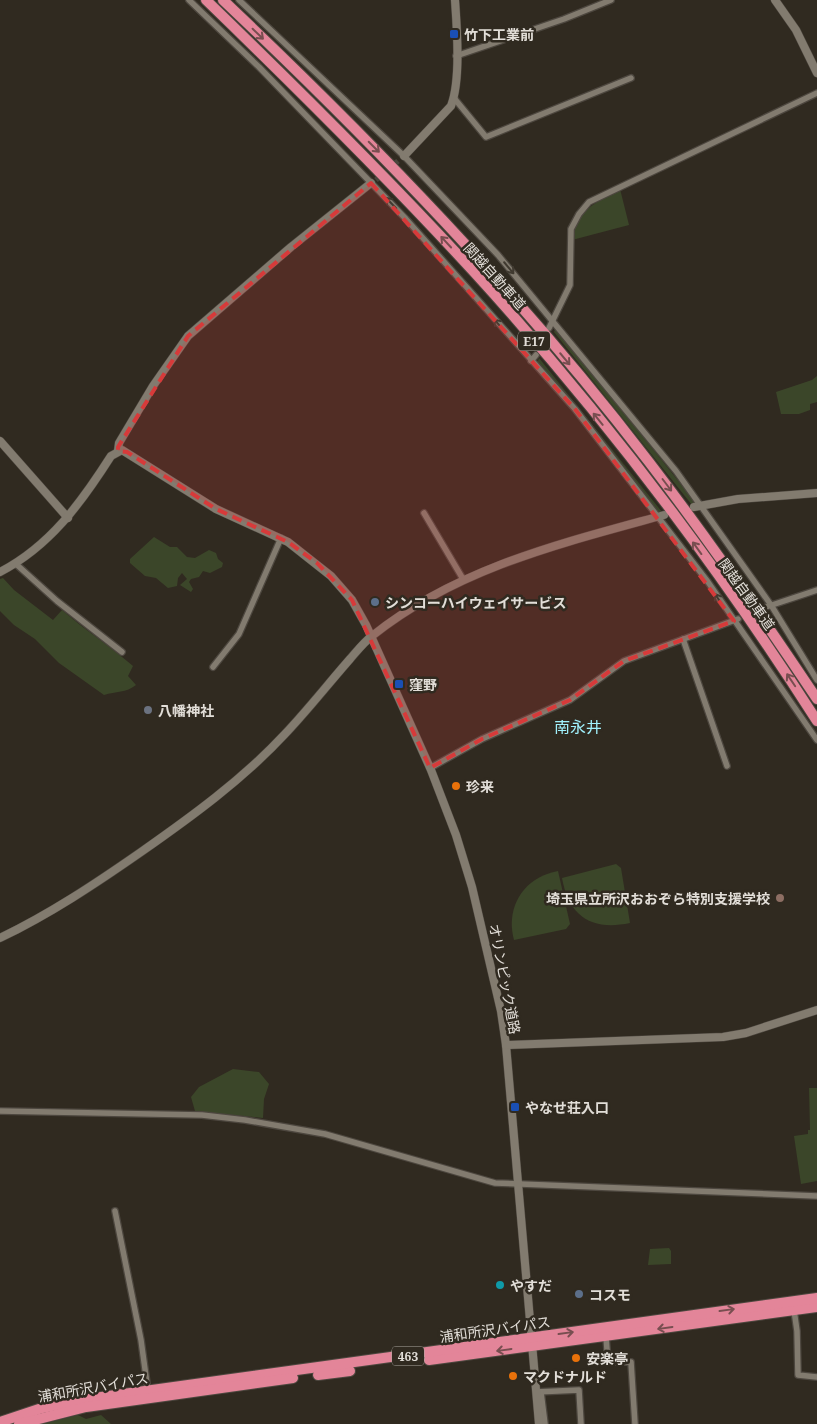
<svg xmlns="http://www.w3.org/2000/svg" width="817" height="1424" viewBox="0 0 817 1424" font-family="'Noto Serif','Noto Sans JP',serif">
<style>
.green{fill:#3b4629}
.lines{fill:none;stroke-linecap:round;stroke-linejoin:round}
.street-tunnel{stroke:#4b453c;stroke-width:5.5;stroke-dasharray:5.5 3;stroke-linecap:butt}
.street-casing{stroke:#4d473f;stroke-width:8}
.secondary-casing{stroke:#4d473f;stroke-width:9}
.highway-casing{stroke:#4d473f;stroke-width:12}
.street{stroke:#827b6f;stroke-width:5.5}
.secondary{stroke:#827b6f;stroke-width:8}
.highway{stroke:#e38599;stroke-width:10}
.oneway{stroke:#784e50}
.oneway2{stroke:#403a30}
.marked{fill:#d73a3a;fill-opacity:0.2;stroke:#d73a3a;stroke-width:4;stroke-dasharray:10 6;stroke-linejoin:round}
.transit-dot{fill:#1a4fb4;stroke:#302a20;stroke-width:2}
.service-dot{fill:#5c6f8a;stroke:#302a20;stroke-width:2}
.worship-dot{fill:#6b7280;stroke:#302a20;stroke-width:2}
.food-dot{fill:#e8710a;stroke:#302a20;stroke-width:2}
.education-dot{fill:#8d6e63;stroke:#302a20;stroke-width:2}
.culture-dot{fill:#0f9aa8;stroke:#302a20;stroke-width:2}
.labels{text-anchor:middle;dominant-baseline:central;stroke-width:5;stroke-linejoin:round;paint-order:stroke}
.shield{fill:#302a20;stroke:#ada8a1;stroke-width:1}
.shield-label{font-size:12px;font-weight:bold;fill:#e2ded8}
.poi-label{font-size:14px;font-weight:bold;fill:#e2ded8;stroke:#302a20;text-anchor:start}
.street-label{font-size:14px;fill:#e2ded8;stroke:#302a20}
.quarter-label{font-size:16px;fill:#a0f1fc;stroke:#302a20}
</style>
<rect width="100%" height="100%" fill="#302a20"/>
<g class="green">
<path d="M620 189 629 225 572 240C576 211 596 202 620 189Z"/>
<polygon points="556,327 695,502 692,505 554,332"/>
<polygon points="539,358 662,512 657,512 537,364"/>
<polygon points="817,376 817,402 810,404 810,410 799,414 781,414 776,392 812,380"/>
<polygon points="154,537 170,547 177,547 187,557 195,558 209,550 216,553 218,559 223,563 222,567 210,573 203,571 199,577 191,579 189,582 193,589 191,592 180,585 187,579 182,573 178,578 177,586 168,588 156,578 145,576 130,563 130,559"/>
<path d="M3 578 14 590 53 620 62 610C85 630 110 646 133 666L128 676 136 685C126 693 116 691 104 695L59 663 35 639 14 625 0 611V579Z"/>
<path d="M616 864 621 868 630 923C592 931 569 917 562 878Z"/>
<path d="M558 871 570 924 566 929 514 940C505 907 524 877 558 871Z"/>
<polygon points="233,1069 259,1072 269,1084 264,1099 263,1118 195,1111 191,1097 199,1087"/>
<polygon points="809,1088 817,1088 817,1181 801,1184 794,1136 808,1134 808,1130 810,1130"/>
<polygon points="669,1248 671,1251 671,1264 648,1265 650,1249"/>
<polygon points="78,1415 86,1419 101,1415 111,1424 43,1424"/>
</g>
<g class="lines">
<polyline class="street-tunnel" points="376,180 398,161"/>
<defs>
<g id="street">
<polyline points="189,0 259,67 406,219 575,409 708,582 817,740"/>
<polyline points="239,0 404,156 498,255 676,471 771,605 817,680"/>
<polyline points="456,56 564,19 611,0"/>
<polyline points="454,98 486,137 631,78"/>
<polyline points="549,328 570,285 571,229 579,214 589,202 817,93"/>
<polyline points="531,361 536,355"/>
<polyline points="424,513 463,579"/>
<polyline points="16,564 57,601 122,652"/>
<polyline points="766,607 817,590"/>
<polyline points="683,639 727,766"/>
<polyline points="213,667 239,634 281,538"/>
<polyline points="430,768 482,739 570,700 624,661 738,619"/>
<polyline points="0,1111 202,1115 245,1120 325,1134 495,1183 817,1196"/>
<polyline points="115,1211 141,1340 148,1391"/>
<polyline points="794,1310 797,1331 798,1375 817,1377"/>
<polyline points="606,1337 608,1362 631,1362 635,1424"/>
<polyline points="536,1392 579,1390 581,1424"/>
<polyline points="541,1392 545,1424"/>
</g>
<g id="secondary">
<polyline points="775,0 796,30 817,73"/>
<path d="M404 156 451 106C461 80 457 29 455 0"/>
<polyline points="0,441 68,518"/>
<polyline points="118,451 119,443 153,386 188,336 291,247 371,183"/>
<polyline points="694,507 738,499 817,493"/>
<path d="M0 572C50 546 81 503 111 456L122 450 216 509 288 542 331 576 352 600 366 625 431 770 456 835 472 887 501 1011 506 1045 539 1424"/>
<path d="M0 938C50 914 95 884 141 852 191 817 242 780 284 735 307 711 328 684 350 659 357 651 364 642 372 636 457 568 562 543 664 515"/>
<polyline points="506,1045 723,1037 746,1033 817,1010"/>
</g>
<g id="highway">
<path d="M206 0C297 88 388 178 473 271 600 410 716 563 817 721"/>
<path d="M223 0C375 144 521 295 649 462 708 539 763 618 817 699"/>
<polyline points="429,1360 817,1307"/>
<polyline points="318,1375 350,1371"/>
<polyline points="0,1422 42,1408 80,1400 817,1298"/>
<polyline points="19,1424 86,1407 293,1378"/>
</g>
</defs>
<use href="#street" class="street-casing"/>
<use href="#secondary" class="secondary-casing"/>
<use href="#highway" class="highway-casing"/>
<use href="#street" class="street"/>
<use href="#secondary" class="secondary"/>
<use href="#highway" class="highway"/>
</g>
<defs><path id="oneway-shaft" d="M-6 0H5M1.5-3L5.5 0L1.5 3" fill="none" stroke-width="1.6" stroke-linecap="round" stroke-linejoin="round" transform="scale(1.25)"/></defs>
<g class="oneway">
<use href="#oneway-shaft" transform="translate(258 34) rotate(44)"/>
<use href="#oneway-shaft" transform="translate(374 147) rotate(45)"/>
<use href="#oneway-shaft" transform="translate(446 242) rotate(-133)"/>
<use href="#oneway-shaft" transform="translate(565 359) rotate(50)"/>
<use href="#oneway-shaft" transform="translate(598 419) rotate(-129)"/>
<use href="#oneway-shaft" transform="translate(667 485) rotate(53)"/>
<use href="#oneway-shaft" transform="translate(697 548) rotate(-126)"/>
<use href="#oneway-shaft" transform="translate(791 680) rotate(-124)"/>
<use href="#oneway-shaft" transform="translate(727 1310) rotate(-8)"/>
<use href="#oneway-shaft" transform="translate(665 1328) rotate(172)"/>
<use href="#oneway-shaft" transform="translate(566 1333) rotate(-8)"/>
<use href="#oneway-shaft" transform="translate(504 1350) rotate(172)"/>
</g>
<g class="oneway2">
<use href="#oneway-shaft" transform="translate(391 203) rotate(-134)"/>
<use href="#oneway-shaft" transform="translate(509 268) rotate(50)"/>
<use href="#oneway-shaft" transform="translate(499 325) rotate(-131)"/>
<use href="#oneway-shaft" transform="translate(719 600) rotate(-124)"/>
</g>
<path class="marked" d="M371 183 575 409 734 621 624 661 570 700 482 739 430 768 352 600 317 563 288 542 216 509 127 452 118 451V447L188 336Z"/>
<g class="transit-dot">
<rect x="449" y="29" width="10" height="10" rx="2.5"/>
<rect x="394" y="679" width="10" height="10" rx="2.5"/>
<rect x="510" y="1102" width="10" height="10" rx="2.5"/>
</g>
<g class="service-dot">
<circle cx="375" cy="602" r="5"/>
<circle cx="579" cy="1294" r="5"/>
</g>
<circle class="worship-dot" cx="148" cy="710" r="5"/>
<g class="food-dot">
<circle cx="456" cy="786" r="5"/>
<circle cx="576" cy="1358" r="5"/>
<circle cx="513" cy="1376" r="5"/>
</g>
<circle class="education-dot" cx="780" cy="898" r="5"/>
<circle class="culture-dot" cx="500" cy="1285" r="5"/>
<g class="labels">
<g class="shield">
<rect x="518" y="331.5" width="32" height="19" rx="4"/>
<rect x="392" y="1346.5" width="32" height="19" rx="4"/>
</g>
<g class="shield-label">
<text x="534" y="341">E17</text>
<text x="408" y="1356">463</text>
</g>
<g class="poi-label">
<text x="464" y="34">竹下工業前</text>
<text x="385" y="602">シンコーハイウェイサービス</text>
<text x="409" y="684">窪野</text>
<text x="158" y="710">八幡神社</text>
<text x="466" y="786">珍来</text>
<text x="770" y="898" text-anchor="end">埼玉県立所沢おおぞら特別支援学校</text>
<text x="525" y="1107">やなせ荘入口</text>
<text x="510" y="1285">やすだ</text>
<text x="589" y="1294">コスモ</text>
<text x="586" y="1358">安楽亭</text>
<text x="523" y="1376">マクドナルド</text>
</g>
<g class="street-label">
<text transform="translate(495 276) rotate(48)">関越自動車道</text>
<text transform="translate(747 594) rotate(54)">関越自動車道</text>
<text transform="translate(505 979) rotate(79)">オリンピック道路</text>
<text transform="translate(495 1329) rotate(-8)">浦和所沢バイパス</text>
<text transform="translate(93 1387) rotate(-10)">浦和所沢バイパス</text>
</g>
<g class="quarter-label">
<text x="578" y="727">南永井</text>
</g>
</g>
</svg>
